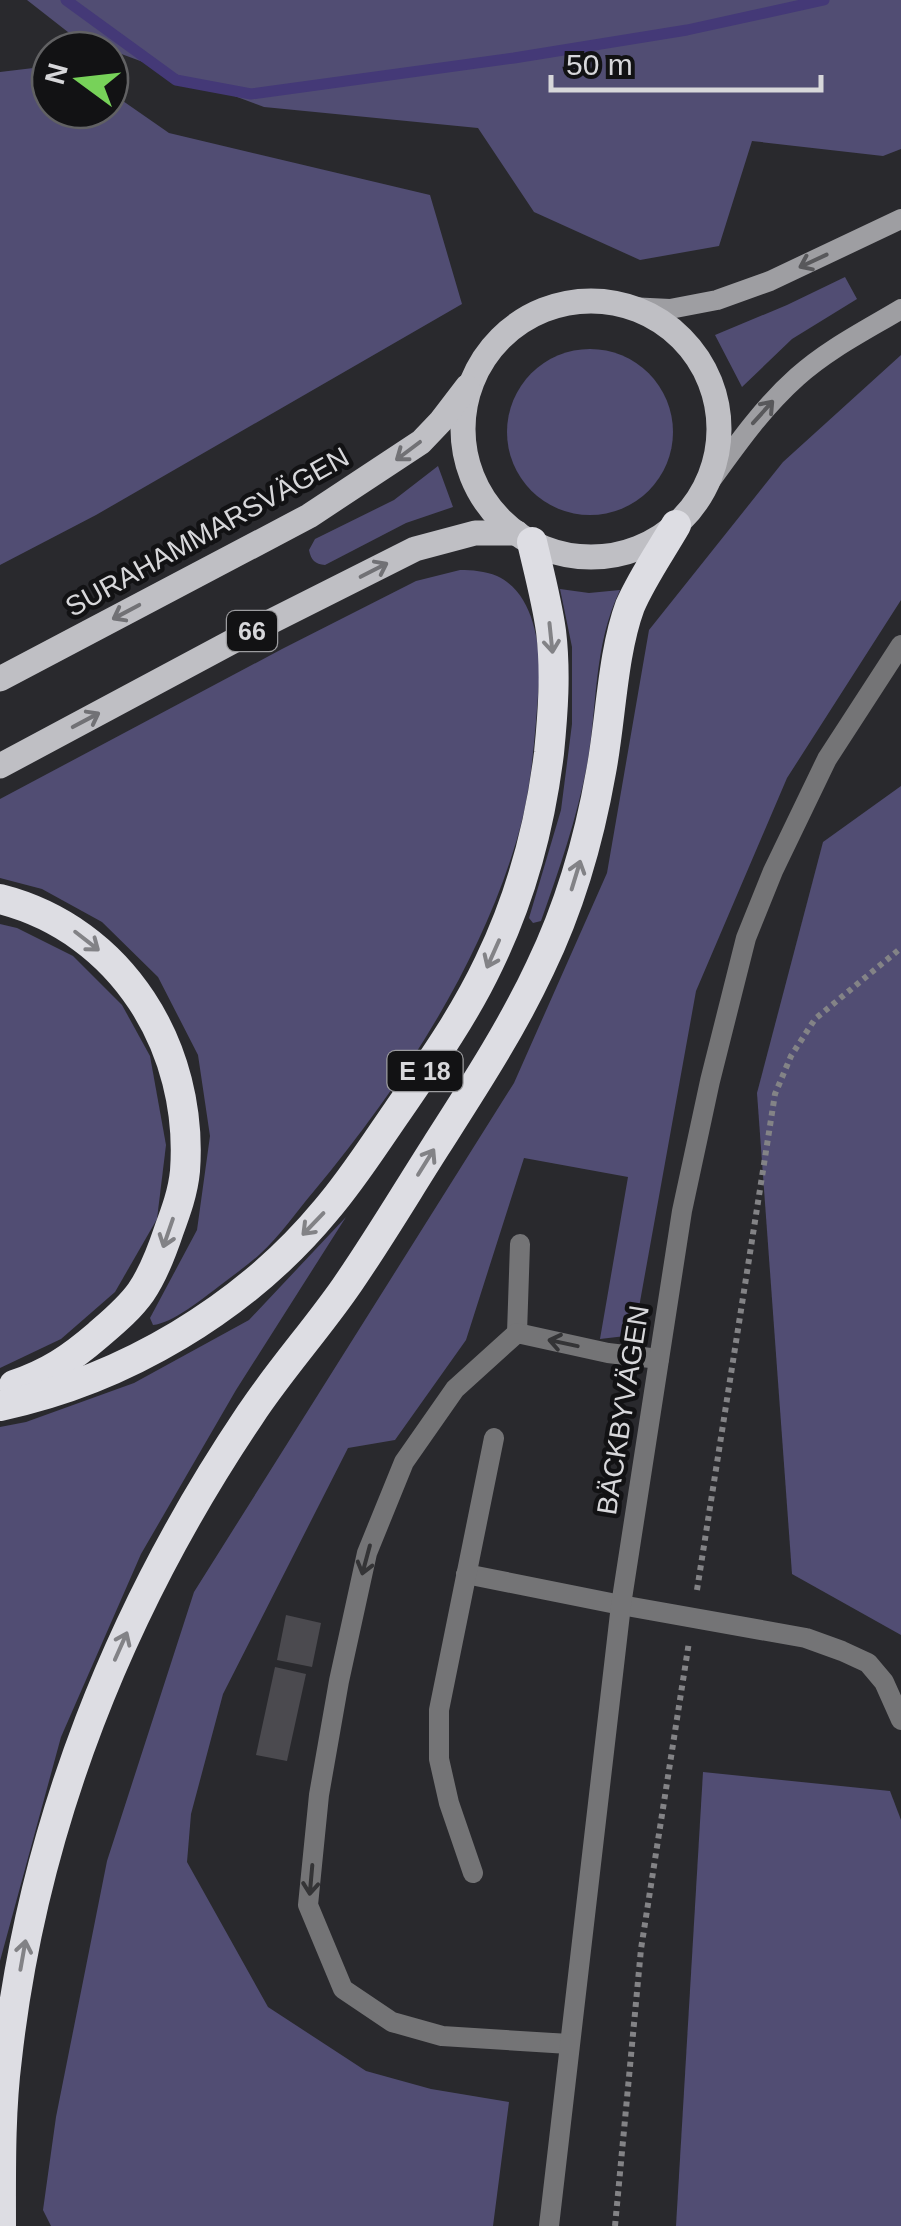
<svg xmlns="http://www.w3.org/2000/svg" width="901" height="2226" viewBox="0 0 901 2226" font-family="Helvetica,sans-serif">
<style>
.green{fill:#514d73}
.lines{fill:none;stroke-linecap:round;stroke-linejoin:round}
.stream{stroke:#443977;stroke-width:11}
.building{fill:#4b4a4f}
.path{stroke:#838386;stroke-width:6;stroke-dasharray:5 5;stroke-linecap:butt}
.service{stroke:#747476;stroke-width:20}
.minor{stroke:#747476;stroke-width:20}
.secondary{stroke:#9e9ea2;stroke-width:20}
.primary{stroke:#bfbfc4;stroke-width:25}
.motorway{stroke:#dddde3;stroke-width:30}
.oneway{stroke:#58585b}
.oneway2{stroke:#717175}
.oneway3{stroke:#828286}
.oneway4{stroke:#343436}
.labels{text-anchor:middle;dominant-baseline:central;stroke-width:9;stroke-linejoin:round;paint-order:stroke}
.shield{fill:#121214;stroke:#9c9c9f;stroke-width:2.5}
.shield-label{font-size:25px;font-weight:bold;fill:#d7d7da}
.street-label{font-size:28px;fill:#d7d7da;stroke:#121214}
</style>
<rect width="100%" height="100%" fill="#29292d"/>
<g class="green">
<polygon points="27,0 901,0 901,149 883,156 752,141 719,246 640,260 534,212 478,128 264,107 73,36"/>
<polygon points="50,66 50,110 110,110 110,92 169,133 430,195 462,304 96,515 0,565 0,72"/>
<polygon points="845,277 857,299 792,339 742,387 715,335 787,305"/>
<circle cx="590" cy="432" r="83"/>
<polygon points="901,355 901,600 787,778 696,991 634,1335 600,1339 628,1177 524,1158 466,1340 395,1440 348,1448 223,1694 191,1814 187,1862 268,2007 366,2071 431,2089 509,2102 493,2226 51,2226 43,2210 56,2117 107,1861 194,1592 514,1083 607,873 649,630 783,462"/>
<path d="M438 466 453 507 406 523 325 565C315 564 311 560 309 550L315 539 394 500Z"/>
<path d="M460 570C472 570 485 571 497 576 534 593 541 646 539 682 535 735 532 788 517 839 479 968 399 1089 314 1191 296 1212 280 1236 260 1254 247 1266 232 1276 218 1287 202 1299 173 1323 153 1325L150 1318 197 1230 210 1136 198 1055 158 977 102 922 42 889 0 878V799L282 649 416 581Z"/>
<path d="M560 589 589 593 620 590C593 647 598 704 587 765 577 818 559 870 541 921L533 923 529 918 561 810 572 724V647Z"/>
<polygon points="901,786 901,1635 792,1574 757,1093 823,842"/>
<polygon points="0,924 17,928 73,956 122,1005 150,1056 166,1145 157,1219 115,1292 61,1339 0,1368"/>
<polygon points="346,1217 236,1390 141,1554 61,1737 0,1961 0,1427 26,1422 134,1383 249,1320"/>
<polygon points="703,1772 890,1791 901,1820 901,2226 676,2226"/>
</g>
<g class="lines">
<polyline class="stream" points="66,0 176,80 251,94 514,58 687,30 824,0"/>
</g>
<g class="building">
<polygon points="286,1615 321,1623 312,1667 277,1660"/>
<polygon points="275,1667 306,1674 287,1761 256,1755"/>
</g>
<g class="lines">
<g class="path">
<polyline points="697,1590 775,1094 791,1056 815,1019 901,948"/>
<polyline points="615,2226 641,1949 689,1642"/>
</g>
<g class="service">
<polyline points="517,1333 520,1244"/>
<polyline points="466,1574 621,1605"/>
<polyline points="473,1873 449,1803 439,1759 439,1710 494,1438"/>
<polyline points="569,2044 442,2036 392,2022 343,1989 308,1905 319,1795 339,1681 367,1553 404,1462 455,1389 517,1333 608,1353 659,1359"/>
</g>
<g class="minor">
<polyline points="621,1605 806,1638 842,1651 868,1663 884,1682 901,1720"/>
<polyline points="549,2226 621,1605 682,1211 710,1081 746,938 773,871 827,759 901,645"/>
</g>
<g class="secondary">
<polyline points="629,307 670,309 717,300 770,281 901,219"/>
<path d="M704 490C733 450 760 410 797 377 828 349 866 330 901 309"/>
</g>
<g class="primary">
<circle cx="591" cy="429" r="128"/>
<polyline points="0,679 309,516 421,442 441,421 467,387"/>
<polyline points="0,766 254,630 415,549 475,533 517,533"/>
</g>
<g class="motorway">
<path d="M0 899C122 930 194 1048 185 1171 183 1192 176 1211 169 1230 162 1251 154 1273 141 1292 129 1309 113 1322 98 1335 70 1359 49 1373 14 1385"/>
<path d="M0 1406C124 1380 245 1308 326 1210 352 1180 374 1145 397 1112 430 1064 464 1016 489 963 521 897 540 826 549 753 553 713 556 672 551 631 547 602 539 572 532 542"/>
<path d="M1 2226C1 2170 0 2113 7 2058 33 1826 120 1608 250 1415 279 1371 315 1331 345 1288 377 1242 406 1193 436 1146 473 1088 511 1030 540 968 570 906 589 840 601 772 611 720 612 655 630 606 642 578 661 551 676 525"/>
</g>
</g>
<defs><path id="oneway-shaft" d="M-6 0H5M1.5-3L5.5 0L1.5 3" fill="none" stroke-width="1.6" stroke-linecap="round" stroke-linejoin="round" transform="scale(2.5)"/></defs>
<g class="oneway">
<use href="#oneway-shaft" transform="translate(813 261) rotate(155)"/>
<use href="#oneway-shaft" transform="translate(763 412) rotate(-48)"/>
</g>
<g class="oneway2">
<use href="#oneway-shaft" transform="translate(408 451) rotate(143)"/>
<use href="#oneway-shaft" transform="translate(374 570) rotate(-27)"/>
<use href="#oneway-shaft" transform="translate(126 612) rotate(152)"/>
<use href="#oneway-shaft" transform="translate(86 720) rotate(-28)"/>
</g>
<g class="oneway3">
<use href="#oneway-shaft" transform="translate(551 638) rotate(84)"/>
<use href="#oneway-shaft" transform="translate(576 875) rotate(-73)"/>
<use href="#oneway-shaft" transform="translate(87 941) rotate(38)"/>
<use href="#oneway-shaft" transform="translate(493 954) rotate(114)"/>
<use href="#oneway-shaft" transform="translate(426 1162) rotate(-58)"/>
<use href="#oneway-shaft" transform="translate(313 1224) rotate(134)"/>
<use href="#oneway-shaft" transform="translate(168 1233) rotate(109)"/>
<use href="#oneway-shaft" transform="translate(121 1646) rotate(-66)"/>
<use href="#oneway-shaft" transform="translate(23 1955) rotate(-80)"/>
</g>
<g class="oneway4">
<use href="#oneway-shaft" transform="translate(563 1343) rotate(-168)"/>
<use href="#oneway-shaft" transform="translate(366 1560) rotate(105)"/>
<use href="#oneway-shaft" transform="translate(311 1880) rotate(95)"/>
</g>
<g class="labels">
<g class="shield">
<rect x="227" y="611" width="50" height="40" rx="8"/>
<rect x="387.5" y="1051" width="75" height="40" rx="8"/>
</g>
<g class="shield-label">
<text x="252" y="631">66</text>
<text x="425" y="1071">E 18</text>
</g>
<g class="street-label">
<text transform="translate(207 532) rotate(-29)">SURAHAMMARSVÄGEN</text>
<text transform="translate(623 1410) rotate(-81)">BÄCKBYVÄGEN</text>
</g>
</g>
<g transform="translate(80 80) rotate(285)"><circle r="48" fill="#121214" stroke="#616163" stroke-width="2.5"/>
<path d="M0-8L18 38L0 25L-18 38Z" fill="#77d259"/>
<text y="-15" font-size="28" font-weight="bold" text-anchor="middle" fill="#d7d7da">N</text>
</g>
<path d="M551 75v15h270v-15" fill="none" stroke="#d7d7da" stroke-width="5"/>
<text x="566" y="75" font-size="30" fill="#d7d7da" stroke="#121214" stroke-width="8" paint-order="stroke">50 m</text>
</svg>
